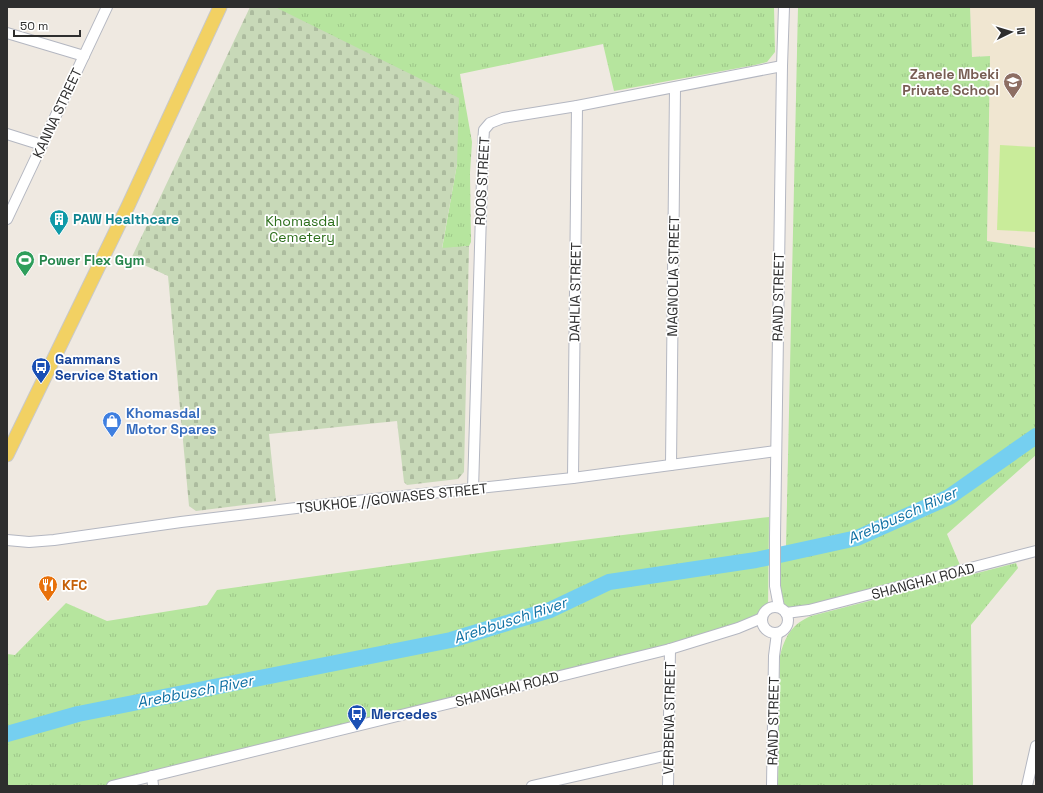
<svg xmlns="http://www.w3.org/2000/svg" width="1043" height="793" viewBox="0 0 1043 793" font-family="'Space Grotesk',sans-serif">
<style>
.education{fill:#f0e6d1}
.grass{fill:url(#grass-tufts)}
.cemetery{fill:url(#cemetery-stones)}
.pitch{fill:#c9ec9a}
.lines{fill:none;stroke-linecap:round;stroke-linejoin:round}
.river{stroke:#75cff0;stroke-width:16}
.minor-casing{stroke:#b4b7c1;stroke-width:12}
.major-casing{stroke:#c9c9c9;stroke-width:15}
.minor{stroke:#fff;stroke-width:10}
.major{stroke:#f2d163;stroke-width:13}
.labels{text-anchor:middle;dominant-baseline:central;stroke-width:3.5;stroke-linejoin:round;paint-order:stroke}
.education-label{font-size:14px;font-weight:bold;fill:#785e54;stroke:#fff;text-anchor:end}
.street-label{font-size:14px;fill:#2e2e2e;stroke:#fff}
.culture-label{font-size:14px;font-weight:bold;fill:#0d838f;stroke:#fff;text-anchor:start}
.park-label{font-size:14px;fill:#2c6e1b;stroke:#fff}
.leisure-label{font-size:14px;font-weight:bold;fill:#27864d;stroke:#fff;text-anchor:start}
.transit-label{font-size:14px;font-weight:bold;fill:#164399;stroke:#fff;text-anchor:start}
.shop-label{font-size:14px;font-weight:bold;fill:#366cbe;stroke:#fff;text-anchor:start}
.food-label{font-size:14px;font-weight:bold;fill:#c56008;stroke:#fff;text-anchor:start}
.water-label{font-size:15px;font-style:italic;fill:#0d6fa3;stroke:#fff}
</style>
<defs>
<pattern id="grass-tufts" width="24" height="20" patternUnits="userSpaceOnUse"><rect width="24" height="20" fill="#b6e59e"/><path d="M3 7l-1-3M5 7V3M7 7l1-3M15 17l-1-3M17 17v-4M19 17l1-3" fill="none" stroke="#9dc588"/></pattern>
<pattern id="cemetery-stones" width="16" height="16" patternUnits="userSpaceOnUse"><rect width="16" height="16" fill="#c8d9b8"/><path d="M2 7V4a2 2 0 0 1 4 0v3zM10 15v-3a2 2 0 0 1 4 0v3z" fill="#acbb9e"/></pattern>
</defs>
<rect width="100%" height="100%" fill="#efe9e1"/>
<polygon class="education" points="970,7 1036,7 1036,248 987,241 990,56 972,57"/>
<g class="grass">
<polygon points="275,7 774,7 775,52 767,62 755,65 614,91 603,44 460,74 472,142 470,173 471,242 469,246 442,249 457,164"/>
<polygon points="798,7 970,7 972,57 990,56 987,241 1036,248 1036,435 949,497 855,536 787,551 786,547"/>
<polygon points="1036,436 1036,455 947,534 962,570 786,613 779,607 776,555 857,538 949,497"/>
<polygon points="769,517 768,608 764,612 762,618 738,628 112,786 7,786 7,654 15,655 66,603 107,621 207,605 217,590 494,551"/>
<path d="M1016 563 1018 568 971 625 973 786H778L780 656C785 636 792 624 811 616Z"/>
</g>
<polygon class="cemetery" points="250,7 275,7 459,98 457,164 442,248 469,246 464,472 458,479 407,485 404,482 397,421 269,434 276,501 196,511 189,506 168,276 131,259"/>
<polygon class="pitch" points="1000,145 1036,147 1036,232 997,230"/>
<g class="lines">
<polyline class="river" points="7,734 78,714 451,640 550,610 609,582 756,560 857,538 949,497 1036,436"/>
<defs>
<g id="minor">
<polyline points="7,33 84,56"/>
<polyline points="7,134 42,145"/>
<polyline points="7,219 107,7"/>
<polyline points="671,465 675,88"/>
<polyline points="573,478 577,106"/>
<polyline points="473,490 483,144 484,130 490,123 503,118 577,106 782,66"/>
<polyline points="7,540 29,542 54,540 181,522 337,503 573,478 776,451"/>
<circle cx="775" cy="620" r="13"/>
<polyline points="779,607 775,586 775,537 782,66 784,7"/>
<polyline points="786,613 809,610 1036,551"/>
<polyline points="152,776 153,786"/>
<polyline points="112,786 670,649 738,628 762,618"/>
<polyline points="532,786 668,755"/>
<polyline points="668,786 670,649"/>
<polyline points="772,786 774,656 777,633"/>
<polyline points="1027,786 1036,746"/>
</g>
<polyline id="major" points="7,455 128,206 220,7"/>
</defs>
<use href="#minor" class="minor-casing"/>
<use href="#major" class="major-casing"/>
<use href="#minor" class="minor"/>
<use href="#major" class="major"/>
</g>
<defs>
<symbol id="school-pin" viewBox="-11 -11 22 30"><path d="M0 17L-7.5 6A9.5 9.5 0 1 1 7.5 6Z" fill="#8d6e63" stroke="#fff"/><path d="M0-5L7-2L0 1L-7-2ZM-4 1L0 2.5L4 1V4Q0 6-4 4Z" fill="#fff"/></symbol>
<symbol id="building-pin" viewBox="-11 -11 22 30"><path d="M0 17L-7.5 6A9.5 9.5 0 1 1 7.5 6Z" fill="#0f9aa8" stroke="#fff"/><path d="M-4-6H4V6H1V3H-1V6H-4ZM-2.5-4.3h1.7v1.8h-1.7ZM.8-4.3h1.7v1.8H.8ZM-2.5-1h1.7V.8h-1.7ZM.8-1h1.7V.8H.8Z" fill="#fff"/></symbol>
<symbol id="stadium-pin" viewBox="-11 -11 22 30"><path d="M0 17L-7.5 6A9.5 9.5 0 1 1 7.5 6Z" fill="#2e9e5b" stroke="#fff"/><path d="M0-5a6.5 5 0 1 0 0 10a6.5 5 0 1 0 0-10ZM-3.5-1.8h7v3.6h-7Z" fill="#fff"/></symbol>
<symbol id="bus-pin" viewBox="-11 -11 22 30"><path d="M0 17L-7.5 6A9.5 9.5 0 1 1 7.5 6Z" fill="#1a4fb4" stroke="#fff"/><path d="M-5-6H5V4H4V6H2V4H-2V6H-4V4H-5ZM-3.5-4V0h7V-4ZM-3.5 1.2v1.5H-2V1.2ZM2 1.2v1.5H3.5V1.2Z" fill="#fff"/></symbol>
<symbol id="shop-pin" viewBox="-11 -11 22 30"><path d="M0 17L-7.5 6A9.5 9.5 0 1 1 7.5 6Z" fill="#3f7fe0" stroke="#fff"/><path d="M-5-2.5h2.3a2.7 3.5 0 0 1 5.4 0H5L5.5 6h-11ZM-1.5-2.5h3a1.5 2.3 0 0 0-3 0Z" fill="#fff"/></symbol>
<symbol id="restaurant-pin" viewBox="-11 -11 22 30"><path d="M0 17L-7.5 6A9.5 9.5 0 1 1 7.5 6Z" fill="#e8710a" stroke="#fff"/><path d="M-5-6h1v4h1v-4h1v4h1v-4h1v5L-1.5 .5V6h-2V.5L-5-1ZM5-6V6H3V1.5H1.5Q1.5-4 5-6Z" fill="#fff"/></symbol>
</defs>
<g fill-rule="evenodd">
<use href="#school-pin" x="1002" y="71" width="22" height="30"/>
<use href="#building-pin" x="48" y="208" width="22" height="30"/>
<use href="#stadium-pin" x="14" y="249" width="22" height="30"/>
<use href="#bus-pin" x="30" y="356" width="22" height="30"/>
<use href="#shop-pin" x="101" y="410" width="22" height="30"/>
<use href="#restaurant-pin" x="37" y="574" width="22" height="30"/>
<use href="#bus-pin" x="346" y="703" width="22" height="30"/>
</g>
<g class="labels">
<g class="education-label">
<text x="999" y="74">Zanele Mbeki<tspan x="999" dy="16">Private School</tspan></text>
</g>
<g class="street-label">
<text transform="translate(57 113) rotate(-65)">KANNA STREET</text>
<text transform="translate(482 181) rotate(-87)">ROOS STREET</text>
<text transform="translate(673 276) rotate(-89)">MAGNOLIA STREET</text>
<text transform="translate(575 292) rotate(-89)">DAHLIA STREET</text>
<text transform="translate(778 297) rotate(-89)">RAND STREET</text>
<text transform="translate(392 498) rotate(-6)">TSUKHOE //GOWASES STREET</text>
<text transform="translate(923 581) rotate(-15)">SHANGHAI ROAD</text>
<text transform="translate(507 689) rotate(-14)">SHANGHAI ROAD</text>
<text transform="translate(669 718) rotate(-89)">VERBENA STREET</text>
<text transform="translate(773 721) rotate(-89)">RAND STREET</text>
</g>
<g class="culture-label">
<text x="73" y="219">PAW Healthcare</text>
</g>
<g class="park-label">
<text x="302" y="221">Khomasdal<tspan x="302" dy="16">Cemetery</tspan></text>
</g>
<g class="leisure-label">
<text x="39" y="260">Power Flex Gym</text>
</g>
<g class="transit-label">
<text x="55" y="359">Gammans<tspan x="55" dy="16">Service Station</tspan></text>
<text x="371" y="714">Mercedes</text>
</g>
<g class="shop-label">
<text x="126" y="413">Khomasdal<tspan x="126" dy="16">Motor Spares</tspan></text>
</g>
<g class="food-label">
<text x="62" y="585">KFC</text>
</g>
<g class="water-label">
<text transform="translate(902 515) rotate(-24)">Arebbusch River</text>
<text transform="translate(510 620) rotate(-18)">Arebbusch River</text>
<text transform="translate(195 691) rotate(-11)">Arebbusch River</text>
</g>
</g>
<rect width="1043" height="793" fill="none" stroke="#2e2e2e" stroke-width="16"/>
<g transform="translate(1011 32) rotate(85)" stroke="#ffffff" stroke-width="3" paint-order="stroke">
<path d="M0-3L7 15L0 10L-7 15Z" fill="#2e2e2e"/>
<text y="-6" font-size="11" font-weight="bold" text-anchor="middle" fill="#2e2e2e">N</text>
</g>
<path d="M14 30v6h66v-6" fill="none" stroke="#2e2e2e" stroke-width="2"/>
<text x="20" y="30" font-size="12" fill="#2e2e2e" stroke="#ffffff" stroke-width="3" paint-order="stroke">50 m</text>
</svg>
